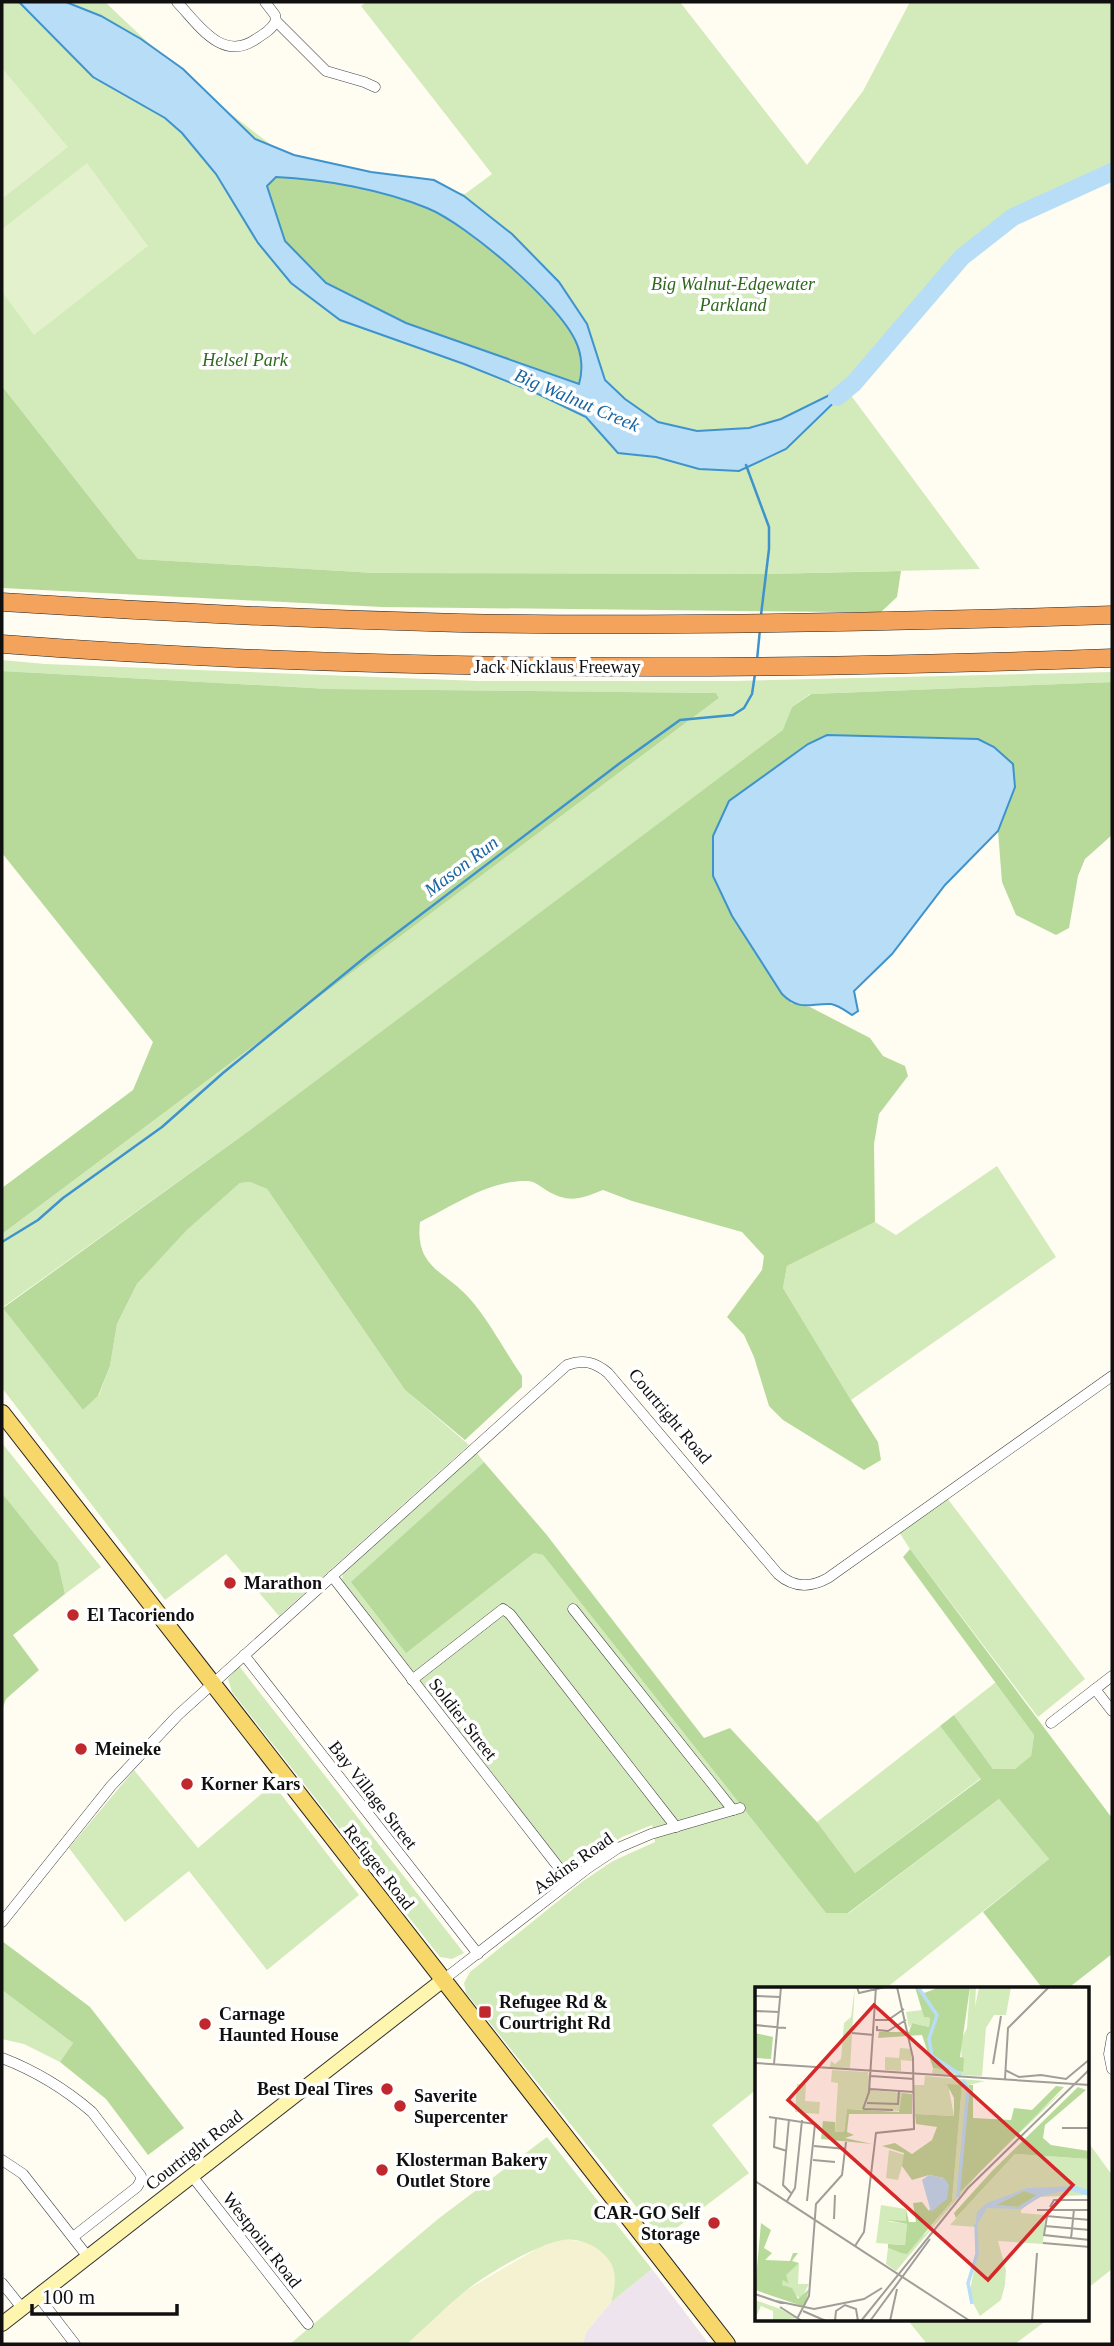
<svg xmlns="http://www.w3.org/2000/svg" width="1114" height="2346" viewBox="0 0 1114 2346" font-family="'Times New Roman',serif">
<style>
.industrial{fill:#ede4ee}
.farmland{fill:#f5f2d2}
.green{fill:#d3eabb}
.forest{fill:#b7da9b}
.pitch{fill:#e4f1cd}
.water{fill:#b7def6;stroke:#3f93cd;stroke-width:2;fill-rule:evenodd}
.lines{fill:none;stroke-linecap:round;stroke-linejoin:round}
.stream{stroke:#3f93cd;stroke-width:2.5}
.river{stroke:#b7def6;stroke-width:18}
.street-casing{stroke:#434343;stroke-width:11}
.secondary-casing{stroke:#323232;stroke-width:16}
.primary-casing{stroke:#212121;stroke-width:18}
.highway-casing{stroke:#212121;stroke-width:19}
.street{stroke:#fff;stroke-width:10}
.secondary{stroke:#fef6ae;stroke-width:14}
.primary{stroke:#f7d66a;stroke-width:16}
.highway{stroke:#f3a35c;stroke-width:18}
.poi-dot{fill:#c0282d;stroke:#fff;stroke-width:2.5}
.labels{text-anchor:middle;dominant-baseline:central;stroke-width:7;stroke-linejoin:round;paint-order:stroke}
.park-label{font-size:18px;font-style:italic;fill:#2e681f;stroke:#fff}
.street-label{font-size:18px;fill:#101010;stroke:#fff}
.poi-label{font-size:18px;font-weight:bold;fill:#101010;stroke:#fff;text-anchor:start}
.water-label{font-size:19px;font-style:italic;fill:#1865a2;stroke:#fff}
.inset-river{fill:none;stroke:#b7def6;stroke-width:3.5}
.inset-road{fill:none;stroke:#9f9e98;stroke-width:2}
.view{fill:#d62828;fill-opacity:0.15;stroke:#d62828;stroke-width:3.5}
.inset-edge{fill:none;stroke:#101010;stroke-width:3.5}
</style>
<rect width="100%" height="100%" fill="#fffdf2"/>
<polygon class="industrial" points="652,2269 709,2344 582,2344 587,2331 611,2302"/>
<polygon class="farmland" points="565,2239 591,2243 605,2255 614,2266 616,2282 611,2302 587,2331 582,2344 407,2344 465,2291 540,2247"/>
<g class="green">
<polygon points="2,2 105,2 193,85 292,161 465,194 492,174 361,6 367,2 680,2 807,165 863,91 910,2 1112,2 1112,172 1014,217 962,257 847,390 980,569 764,574 375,573 138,559 2,386"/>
<polygon points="2,660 45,664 478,681 733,681 1112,672 1112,682 810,694 792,707 784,730 250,1130 3,1307 83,1410 99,1395 110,1366 117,1324 137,1284 187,1230 240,1183 250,1182 267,1189 405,1390 469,1445 279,1616 226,1554 165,1600 2,1388 2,1234 719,698 716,693 329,689 2,671"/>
<polygon points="997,1166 1056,1257 851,1400 783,1288 787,1266 875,1222 896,1235"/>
<polygon points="2,1443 101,1567 65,1594 58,1563 2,1493"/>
<polygon points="476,1452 484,1462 352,1582 534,1553 543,1555 826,1913 849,1913 999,1799 1049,1859 885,1989 757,1989 757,2089 712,2125 749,2173 662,2239 466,1993 464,1983 470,1972 583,1881 613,1861 655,1842 652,1825 622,1837 574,1868 567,1869 342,1580 343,1573"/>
<polygon points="947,1498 1085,1679 1038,1717 910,1549 899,1532"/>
<polygon points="239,1666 464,1953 452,1959 440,1957 232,1692 228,1679"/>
<polygon points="996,1682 1034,1735 1031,1757 1015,1769 993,1769 954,1715"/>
<polygon points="940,1726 981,1778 855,1873 817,1822"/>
<polygon points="134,1770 198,1848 273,1784 359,1895 267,1970 189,1871 125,1922 69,1848"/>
<polygon points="2,1990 73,2043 60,2062 24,2044 2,2039"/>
<path d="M547 2137 652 2269 611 2302C617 2280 618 2265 599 2250 590 2243 575 2238 563 2240 537 2244 483 2276 463 2293 444 2309 426 2327 407 2344H290L438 2219Z"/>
<polygon points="1088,2142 1112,2175 1112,2269 1088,2288"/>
<polygon points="914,2320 1047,2320 1015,2344 927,2344 910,2323"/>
</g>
<g class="forest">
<path d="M276 177C324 179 383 189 428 208 467 224 560 304 576 343 582 356 583 371 579 384L406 323 326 283 285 241 267 185Z"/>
<polygon points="2,386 138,559 375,573 764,574 901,571 897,597 881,612 841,612 382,607 2,588"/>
<polygon points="2,671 329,689 716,693 719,698 2,1234 2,1188 133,1090 153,1042 2,853"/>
<path d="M1112 682V835L1085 859 1078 876 1069 928 1056 935 1016 915 1002 882 998 831 1015 787 790 1003 810 1007 870 1038 883 1056 905 1066 908 1076 879 1114 874 1144 875 1222 787 1266 783 1288 851 1400 878 1442 881 1460 864 1470 783 1420 769 1406 754 1357 744 1335 727 1317 762 1270 764 1256 742 1232 632 1201 603 1190C580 1199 569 1204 546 1190 540 1186 534 1181 527 1181 489 1180 453 1206 420 1222 415 1269 445 1270 470 1299 488 1319 506 1353 522 1376V1387L465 1440 405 1390 267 1189 250 1182 240 1183 187 1230 137 1284 117 1324 110 1366 98 1396 83 1410 3 1308 250 1130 783 730 792 707 811 694Z"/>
<polygon points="484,1462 546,1534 704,1738 730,1728 817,1822 855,1873 981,1779 940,1726 954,1715 993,1769 1015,1769 1031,1756 1034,1735 903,1557 910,1549 1112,1818 1112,1954 1067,1989 1043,1989 983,1912 1049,1859 999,1799 848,1913 826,1913 543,1555 534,1553 406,1653 351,1582"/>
<polygon points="2,1493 58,1563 65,1594 13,1635 39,1670 6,1699 2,1710"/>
<polygon points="2,1941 90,2007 184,2128 148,2155 106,2099 60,2062 73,2043 2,1990"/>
</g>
<g class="pitch">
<polygon points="2,68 68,147 2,199"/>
<polygon points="87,163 148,246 34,335 2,292 2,229"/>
</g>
<g class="water">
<path d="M19 2H66L101 16 141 39 183 69 255 139 294 155 371 172 434 180 464 196 512 234 559 282 587 324 605 380 625 399 658 422 697 431 749 428 781 419 854 383 786 449 739 471 699 469 656 457 618 453 586 417 536 393 464 364 340 320 291 283 258 243 216 174 182 133 165 118 93 77ZM276 177C324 179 383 190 427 208 467 224 559 303 576 342 582 355 583 371 579 384L406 323 326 283 285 241 267 186Z"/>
<path d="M827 735 978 739 994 747 1013 764 1015 787 998 831 945 885 892 954 854 991 858 1011 852 1015C846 1011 838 1005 831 1004 810 1003 800 1012 782 994L732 916 713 876V836L729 801 808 744Z"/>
</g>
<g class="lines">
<g class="stream">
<polyline points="746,465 769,527 769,549 761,615"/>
<polyline points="757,660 760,629"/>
<polyline points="2,1242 38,1220 63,1198 162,1127 223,1073 369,954 620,763 680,720 733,715 744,708 752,694 755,674"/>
</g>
<polyline class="river" points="837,397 854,383 962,257 1013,217 1112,172"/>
<defs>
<g id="street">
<path d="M177 2C198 24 222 63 256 39 264 34 272 29 276 21"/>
<polyline points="265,2 275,15 276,21 326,71 364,82 375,87"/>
<polyline points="332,1576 570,1882"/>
<polyline points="573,1609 733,1810"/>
<polyline points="244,1655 478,1954"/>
<polyline points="412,1680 503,1609 510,1614 676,1827"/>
<polyline points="1095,1689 1112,1711"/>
<polyline points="1051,1723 1112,1676"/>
<path d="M2 1922 111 1786 178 1715 567 1365C583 1359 595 1362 608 1373L778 1574C794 1588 810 1588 828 1578L1112 1376"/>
<polyline points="443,1980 588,1868 618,1848 651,1834 740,1808"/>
<polyline points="1112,2037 1109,2054 1112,2069"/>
<path d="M2 2058C36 2071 64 2088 92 2112L141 2176V2180L137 2187 73 2237"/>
<polyline points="2,2160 23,2174 88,2257"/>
<polyline points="192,2176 308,2324"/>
<polyline points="2,2283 22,2308"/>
<polyline points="38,2296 75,2344"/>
</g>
<polyline id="secondary" points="2,2324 443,1980"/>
<polyline id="primary" points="2,1413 727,2344"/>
<g id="highway">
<path d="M2 602C154 612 306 619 459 623 677 627 895 622 1112 615"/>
<path d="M2 644C371 672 742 672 1112 658"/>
</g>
</defs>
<use href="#street" class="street-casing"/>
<use href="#secondary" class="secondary-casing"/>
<use href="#primary" class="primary-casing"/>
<use href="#highway" class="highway-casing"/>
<use href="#street" class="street"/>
<use href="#secondary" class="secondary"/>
<use href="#primary" class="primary"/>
<use href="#highway" class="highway"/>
</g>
<g class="poi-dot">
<circle cx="230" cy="1583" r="7"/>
<circle cx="73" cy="1615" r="7"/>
<circle cx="81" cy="1749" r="7"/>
<circle cx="187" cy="1784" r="7"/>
<rect x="478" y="2005" width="14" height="14" rx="3.5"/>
<circle cx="205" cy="2024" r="7"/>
<circle cx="387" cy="2089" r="7"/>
<circle cx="400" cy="2106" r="7"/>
<circle cx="382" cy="2170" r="7"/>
<circle cx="714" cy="2223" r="7"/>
</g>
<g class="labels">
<g class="park-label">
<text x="733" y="284">Big Walnut-Edgewater<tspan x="733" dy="21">Parkland</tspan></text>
<text x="245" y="360">Helsel Park</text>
</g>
<g class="street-label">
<text x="557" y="667">Jack Nicklaus Freeway</text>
<text transform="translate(670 1416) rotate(50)">Courtright Road</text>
<text transform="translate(463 1719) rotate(52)">Soldier Street</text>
<text transform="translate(373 1795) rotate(52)">Bay Village Street</text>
<text transform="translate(573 1863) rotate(-35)">Askins Road</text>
<text transform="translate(379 1867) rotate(52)">Refugee Road</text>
<text transform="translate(194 2150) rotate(-38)">Courtright Road</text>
<text transform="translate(262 2240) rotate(52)">Westpoint Road</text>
</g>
<g class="poi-label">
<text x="244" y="1583">Marathon</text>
<text x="87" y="1615">El Tacoriendo</text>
<text x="95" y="1749">Meineke</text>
<text x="201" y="1784">Korner Kars</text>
<text x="499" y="2002">Refugee Rd &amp;<tspan x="499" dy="21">Courtright Rd</tspan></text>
<text x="219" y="2014">Carnage<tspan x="219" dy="21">Haunted House</tspan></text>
<text x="373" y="2089" text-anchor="end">Best Deal Tires</text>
<text x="414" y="2096">Saverite<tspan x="414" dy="21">Supercenter</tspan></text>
<text x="396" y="2160">Klosterman Bakery<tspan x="396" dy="21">Outlet Store</tspan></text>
<text x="700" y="2213" text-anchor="end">CAR-GO Self<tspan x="700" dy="21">Storage</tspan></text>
</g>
<g class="water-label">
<text transform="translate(577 400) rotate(23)">Big Walnut Creek</text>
<text transform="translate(461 866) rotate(-37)">Mason Run</text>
</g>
</g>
<g transform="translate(755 1987)">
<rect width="334" height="334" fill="#fffdf2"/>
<path d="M100 0 95 81 75 80 76 74 80 77 86 72 89 36 96 30ZM215 0H221L220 20 224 0H256L251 28H239L231 41 227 89 177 87 178 81 207 85 206 53 212 41ZM167 23 169 30 175 31 174 40 157 36 154 41 151 25ZM145 61 156 62 157 74 146 73V84L130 83V70L144 71ZM77 83 113 85 116 103 147 106 145 124 92 122 89 145H80L83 96 76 95ZM170 89 230 94 214 98 204 205 270 137 312 100 224 186 141 284 131 277 133 261 146 266 171 246 197 213 207 98 194 103 199 129 159 127V98H169ZM42 97H51L50 114 65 115 64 127 40 125ZM134 163 150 168 143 193 131 191ZM260 167 334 172V208L282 210 266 223V226L290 228 288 257 243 254 251 283 250 298 246 313 225 329 214 309 222 267 220 240 195 238ZM126 218 151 222 152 234H131L152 237 150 258 121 256ZM44 276 43 297H54L46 312 27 298 28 292 34 297 30 288ZM0 313 23 321 42 331 18 334V324L6 319 0 332Z" fill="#d3eabb"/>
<path d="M160 0 169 6 185 0H215L205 70 209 71 208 85 178 81 167 48 123 51 124 45H154L157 36 174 40 175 31 169 30ZM0 46 18 50 16 72 0 71ZM192 97 207 98 197 214 152 267 146 266 133 261V257L150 258 152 237 131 233 151 234V222L154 235H161L158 216 167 215 174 224 189 191 174 188 157 193 147 179 149 166 127 159 140 156 157 167 177 153 182 140 161 137 160 127 199 129V111ZM214 98H218V131L256 133 259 121 277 123 301 99 309 100 204 206ZM323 100 331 103 290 138 288 151 296 158 334 164V172L260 167 201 231 199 226 237 184ZM147 106 157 107V127H94L92 145 99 148 90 151 117 157 66 152 68 134 80 135V145H89L92 122 144 125ZM269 204 282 208 263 220 241 218ZM6 236 16 243 9 261 17 266 10 273 35 274 38 266H43L37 274 44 276 31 288 34 297 28 293 27 298 37 301 43 312 54 302 50 320 0 303Z" fill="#b7da9b"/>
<path d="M174 188 189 191 194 198 192 212 176 225 167 193ZM321 199 334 203V209L313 203 287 209 266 222 232 221 220 241 222 225 232 216 272 201ZM269 204 282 208 263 220 241 218Z" fill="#b7def6" fill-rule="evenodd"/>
<path class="inset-river" d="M163 0 182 28 174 52 177 69 206 88M203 210 213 102 208 93M217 317 213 296 222 267 221 237"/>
<path class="inset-road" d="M102 0 104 6 130 0M0 9 25 10M0 24 24 25M120 33H133L149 22M0 38 31 41M122 39V43L133 44 151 33M97 46 119 48M0 76 335 98M19 77 26 0M238 77 246 29M250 83 264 90 286 88 311 92 335 72M116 89 159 92M250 92 253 41 294 0M115 102 159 105M112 116 143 117 144 104M108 122 114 105 121 0M108 122 138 123M14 130 60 137 52 214M21 131 19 160 32 164M34 132 28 198 37 207M307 141H335M59 159 91 162M58 173 80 175M0 194 215 334M32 214 40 201 47 133M295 220 299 213H335M282 223H335M79 232 80 208M335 233 292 229 289 248 335 253M290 239 335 243M316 252 319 222M288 256 335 260M100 259 109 245 121 146 159 142 158 71 142 0M0 307 26 316M21 314 59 322 109 312 127 301M25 320 47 334M48 324 71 334M42 332 54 309 61 217 87 188 91 155M80 334 81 324 90 318 101 322 103 334M106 334 213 201 335 82M115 334 175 252M135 334 142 302M277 334 282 266"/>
<path class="view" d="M119 18 318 198 233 293 33 113Z"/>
<rect width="334" height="334" class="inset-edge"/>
</g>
<rect width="1114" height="2346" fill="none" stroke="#101010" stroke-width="7"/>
<path d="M32 2304v10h145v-10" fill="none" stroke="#101010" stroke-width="3.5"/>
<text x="42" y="2304" font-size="21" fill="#101010" stroke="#ffffff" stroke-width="5" paint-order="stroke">100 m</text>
</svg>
